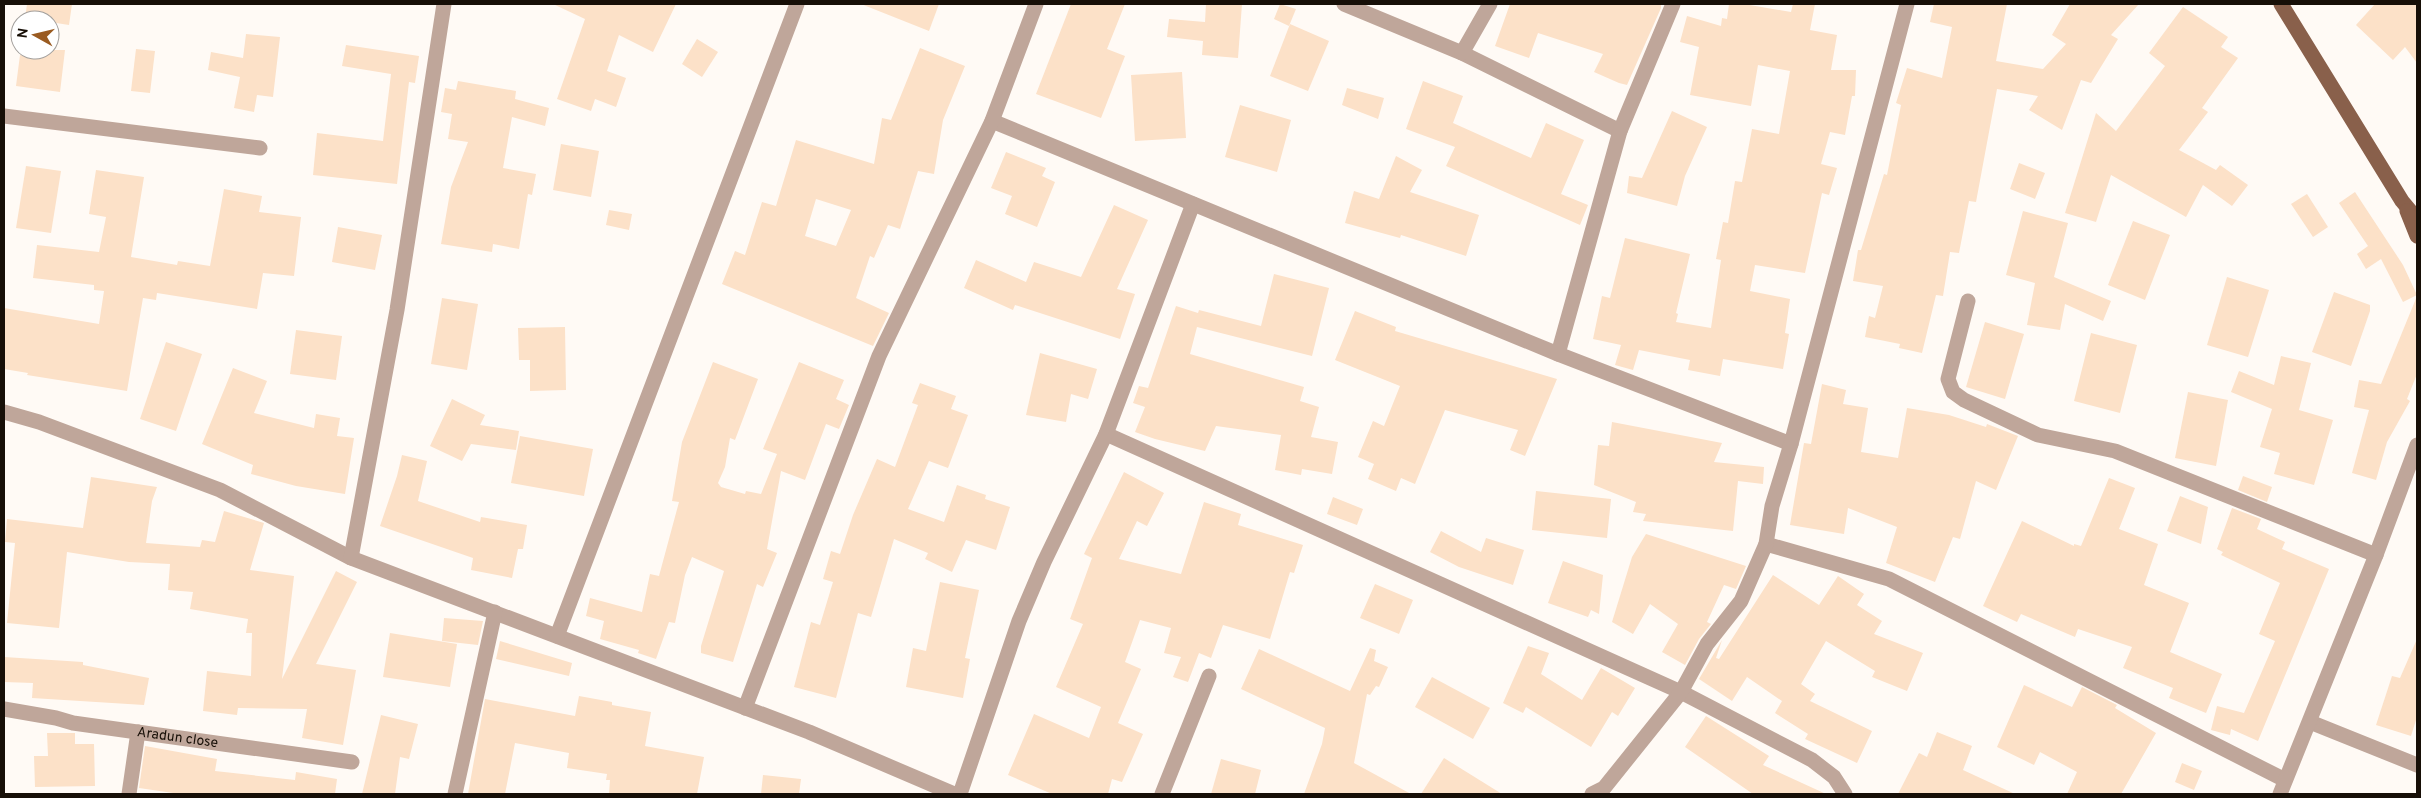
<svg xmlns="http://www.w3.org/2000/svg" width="2421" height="798" viewBox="0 0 2421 798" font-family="Overpass,sans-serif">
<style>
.building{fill:#fce1c8;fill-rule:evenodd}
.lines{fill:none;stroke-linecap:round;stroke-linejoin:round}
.minor{stroke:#bfa69a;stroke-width:15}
.tertiary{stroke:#bfa69a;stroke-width:15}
.primary{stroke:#89604b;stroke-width:15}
.labels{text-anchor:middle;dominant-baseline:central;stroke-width:5;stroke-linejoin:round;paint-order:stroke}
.street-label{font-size:14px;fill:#170f07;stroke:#fff}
</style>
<rect width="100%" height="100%" fill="#fffaf5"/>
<g class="building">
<polygon points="27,4 72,4 69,25 50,22 50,20 25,19"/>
<polygon points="553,4 676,4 653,52 619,35 607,71 626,78 616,107 595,99 591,111 557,99 585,19"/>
<polygon points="861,4 939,4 929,31"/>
<polygon points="1071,4 1125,4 1107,49 1125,56 1101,118 1036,94"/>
<polygon points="1206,4 1242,4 1238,58 1202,55 1203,41 1167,37 1169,19 1205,22"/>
<polygon points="1280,4 1296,9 1289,26 1274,19"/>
<polygon points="1510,4 1661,4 1661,8 1627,85 1619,83 1594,72 1603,54 1538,33 1529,58 1495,46"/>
<polygon points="1729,4 1744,4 1791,12 1793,4 1815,4 1810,30 1837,35 1831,70 1856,70 1855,96 1852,96 1845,135 1830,132 1821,164 1837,168 1829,195 1822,193 1805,273 1755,265 1750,291 1790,299 1785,333 1789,334 1783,369 1723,359 1720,376 1688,370 1690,360 1639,350 1633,370 1615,365 1621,345 1593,339 1602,296 1610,298 1625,238 1690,254 1676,313 1678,314 1676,322 1711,328 1721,260 1716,259 1723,222 1728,223 1735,181 1742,182 1752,129 1779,134 1790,71 1758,65 1751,106 1690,95 1699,47 1680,42 1687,16 1721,26 1722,18 1727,19"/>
<polygon points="1934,4 2007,4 1996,61 2043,69 2066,44 2052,35 2070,4 2139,4 2111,35 2118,39 2091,83 2081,80 2062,130 2029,110 2038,96 1997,89 1976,202 1969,201 1959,253 1950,252 1943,296 1936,295 1922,353 1899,348 1900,344 1865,337 1869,316 1875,318 1883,286 1853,281 1858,250 1861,250 1884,174 1887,175 1901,105 1896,103 1907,68 1942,78 1952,27 1930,22"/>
<polygon points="2375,4 2417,4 2417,63 2405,47 2393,60 2356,25"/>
<polygon points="2183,7 2228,37 2221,47 2238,58 2202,108 2208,112 2179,150 2216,170 2220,165 2248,185 2232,206 2203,185 2186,217 2111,175 2096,222 2065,213 2096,113 2116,131 2165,66 2149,53"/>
<polygon points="1290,24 1329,41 1308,91 1270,76"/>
<polygon points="246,34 280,37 273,97 257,95 254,112 234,108 240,77 208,70 211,52 243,58"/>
<polygon points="697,39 718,52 702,77 682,64"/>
<polygon points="346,45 419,56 415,83 409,82 397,184 313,175 317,133 383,141 391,74 342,66"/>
<path d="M920 48 965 66 943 120 934 174 918 171 900 229 888 225 874 258 870 256 856 298 889 313 873 346 722 284 735 251 745 255 762 202 776 206 796 140 874 164 882 118 891 120ZM816 199 851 210 836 246 805 236Z"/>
<polygon points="136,49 155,51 150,93 131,91"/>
<polygon points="31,50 65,50 60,92 16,86 20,55 30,57"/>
<polygon points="1182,72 1186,138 1135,141 1131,75"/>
<polygon points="458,81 516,91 515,99 549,108 545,126 512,117 503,168 536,174 532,195 528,194 519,249 493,244 492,252 441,244 451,187 468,142 448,139 452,114 441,112 445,88 456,90"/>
<polygon points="1423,81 1463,96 1453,123 1531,158 1546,123 1584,140 1561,194 1588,205 1580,225 1446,166 1455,147 1406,129"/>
<polygon points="1347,88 1384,98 1378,119 1342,105"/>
<polygon points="1240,105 1291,120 1277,172 1225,157"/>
<polygon points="1672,111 1707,127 1685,176 1677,206 1627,193 1629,176 1642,178"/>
<polygon points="561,144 599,151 591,197 553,190"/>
<polygon points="1006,152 1046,168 1042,176 1055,182 1037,227 1005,214 1012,196 991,188"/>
<polygon points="1396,156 1422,170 1410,192 1479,215 1466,256 1401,235 1400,238 1345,223 1354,191 1379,199"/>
<polygon points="2019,163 2045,173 2035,199 2010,189"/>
<polygon points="26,166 61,171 51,233 16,228"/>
<polygon points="96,170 144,177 131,257 177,265 178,261 210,266 224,189 262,196 259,212 301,217 294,276 263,273 257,309 157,293 156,300 143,298 127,391 27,375 28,373 4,369 4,308 99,324 104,291 94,290 94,285 33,278 37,245 99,252 106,217 89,214"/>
<polygon points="2355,192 2403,265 2417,295 2403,302 2381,259 2366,269 2357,254 2368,246 2339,203"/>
<polygon points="2307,194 2328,227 2313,237 2291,204"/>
<polygon points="1114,205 1148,220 1117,289 1135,294 1120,339 1015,305 1013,310 964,288 976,260 1026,282 1034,262 1081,277"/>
<polygon points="609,210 632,214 629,230 606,225"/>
<polygon points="2023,211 2068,223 2054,277 2111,301 2103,321 2065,304 2060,330 2027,325 2035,283 2006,275"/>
<polygon points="2133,221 2170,235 2145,300 2108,285"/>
<polygon points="338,227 382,235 375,270 332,262"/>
<polygon points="1274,274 1329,288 1312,356 1197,327 1190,354 1304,387 1300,401 1319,407 1311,437 1338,442 1332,474 1302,469 1301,475 1275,470 1281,435 1216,426 1205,451 1155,439 1135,432 1145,407 1133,403 1139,386 1148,388 1176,306 1198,313 1199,310 1261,326"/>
<polygon points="2227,277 2269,290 2248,357 2207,345"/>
<polygon points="2334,292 2370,305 2370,311 2351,366 2312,352"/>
<polygon points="2417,296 2417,374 2407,399 2410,401 2387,442 2376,480 2352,473 2369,410 2354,407 2359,380 2381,384"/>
<polygon points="442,298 478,304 467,370 431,364"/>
<polygon points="1355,311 1396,327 1395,331 1557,379 1525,456 1510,450 1518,430 1445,410 1415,484 1401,478 1396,491 1368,479 1374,464 1358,457 1373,421 1384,426 1400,386 1335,360"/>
<polygon points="1985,322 2024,334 2005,399 1966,387"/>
<polygon points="565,327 566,390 530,391 530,360 519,360 518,328"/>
<polygon points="296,330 342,336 336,380 290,374"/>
<polygon points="2091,333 2137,345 2120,413 2074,401"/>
<polygon points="166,342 202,354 176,431 140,419"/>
<polygon points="1040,353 1097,369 1088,399 1071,394 1066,422 1026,415"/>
<polygon points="2281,356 2311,363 2299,410 2333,420 2314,485 2274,474 2280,453 2260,447 2272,409 2231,392 2239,371 2274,385"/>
<polygon points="713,362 758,379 735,440 730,438 725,467 718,483 721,487 745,494 746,491 761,494 777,454 763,449 799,362 844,380 836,399 849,405 839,429 826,424 805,480 781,471 767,549 777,553 763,587 757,584 733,662 701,653 701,646 724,571 692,557 685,575 675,623 669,622 656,659 638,653 639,650 600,639 604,621 586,616 590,598 642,612 650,574 659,576 679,502 672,501 682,442"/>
<polygon points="233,368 267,381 254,413 314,428 316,414 340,418 337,436 354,438 345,494 296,486 251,474 253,465 202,444"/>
<polygon points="920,383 956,396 951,409 968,415 948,468 929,461 908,509 944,522 957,485 986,495 985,499 1010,507 996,550 966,540 952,572 925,559 928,553 894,539 871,617 858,613 836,698 794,687 811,622 820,625 833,582 823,579 831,551 840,554 853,515 877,459 895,467 918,405 912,403"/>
<polygon points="1822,384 1846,390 1843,404 1868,408 1861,452 1898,458 1907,408 1949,415 1986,427 1987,424 2018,436 1996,490 1976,481 1960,539 1953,537 1935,582 1886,563 1897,527 1848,508 1844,534 1790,525 1804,443 1811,444"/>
<polygon points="2188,392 2228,400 2216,466 2175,458"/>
<polygon points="452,399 485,415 480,425 519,431 516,450 471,444 462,461 430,446"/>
<polygon points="1612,422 1722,443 1714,462 1764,467 1763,484 1738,481 1733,531 1643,521 1646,514 1633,512 1636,502 1594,485 1598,445 1609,446"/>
<polygon points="520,436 593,449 584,496 511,483"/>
<polygon points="402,455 427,461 418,501 480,522 481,517 527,525 523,549 518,549 512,578 471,570 473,558 380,526 397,476"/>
<polygon points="1124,472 1164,493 1147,526 1137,521 1119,559 1181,574 1204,502 1241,514 1238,525 1303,545 1294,573 1290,572 1270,639 1223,625 1211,658 1199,653 1188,682 1173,677 1181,657 1164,653 1171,628 1140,620 1125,662 1141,669 1118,723 1143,734 1122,782 1112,779 1108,794 1052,794 1008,775 1034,714 1089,738 1101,707 1056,687 1083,624 1070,619 1092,558 1084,554"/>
<polygon points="2243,476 2272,487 2267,502 2238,490"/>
<polygon points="91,477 157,487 152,501 146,543 200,547 202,540 215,542 224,511 264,523 250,570 294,576 282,679 336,571 357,582 316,664 356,670 343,745 302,738 307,709 238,708 237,715 203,711 207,671 251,676 252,633 246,633 248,619 190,609 193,592 168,590 170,564 129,562 67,552 59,628 7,623 15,543 5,542 7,519 83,528"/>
<polygon points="2109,478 2135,488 2119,529 2158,544 2144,585 2189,603 2170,652 2222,674 2206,713 2169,698 2173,688 2123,668 2132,647 2078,629 2075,637 2021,614 2017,622 1983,606 2022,521 2074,546 2074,544 2081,546"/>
<polygon points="1536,491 1611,499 1607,538 1532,530"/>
<polygon points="2180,496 2208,507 2201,544 2167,531"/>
<polygon points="1333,497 1363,509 1357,525 1327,514"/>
<polygon points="2232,508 2261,519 2257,529 2285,542 2282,549 2329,569 2258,741 2231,729 2230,735 2211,730 2217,706 2244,713 2275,641 2259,634 2280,583 2221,555 2223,552 2217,549"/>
<polygon points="1441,531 1481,552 1486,538 1524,550 1513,585 1459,567 1430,552"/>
<polygon points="1646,534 1746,566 1736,589 1724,585 1707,622 1711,624 1699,639 1685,665 1662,652 1678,624 1650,604 1633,634 1612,622 1632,557"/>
<polygon points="1563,561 1603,575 1599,614 1591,610 1588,617 1548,603"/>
<polygon points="1773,575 1819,605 1838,576 1864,594 1857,605 1882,621 1874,634 1923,653 1907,691 1872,677 1875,671 1826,641 1801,684 1815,694 1810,701 1872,731 1857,763 1805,739 1808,734 1775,713 1782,701 1747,677 1732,701 1699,679 1722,640 1716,658 1719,659"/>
<polygon points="940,582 979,590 965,658 970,659 963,698 906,687 913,648 926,651"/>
<polygon points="1375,584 1413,600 1399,634 1360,618"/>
<polygon points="444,618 483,621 478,645 442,641"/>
<polygon points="390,633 457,644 450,687 383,677"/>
<polygon points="2417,639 2417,717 2411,736 2376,725 2392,676 2400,678"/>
<polygon points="500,641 572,663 569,676 496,659"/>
<polygon points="1528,646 1549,653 1541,674 1582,700 1601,668 1635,688 1618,716 1612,712 1591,747 1526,707 1523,713 1503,703"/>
<polygon points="1370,648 1376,650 1374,661 1388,667 1379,687 1376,686 1370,695 1367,694 1354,763 1411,794 1304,794 1322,744 1325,728 1241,689 1259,649 1350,691"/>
<polygon points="4,657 83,662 83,665 149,678 144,705 32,698 33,683 4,682"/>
<polygon points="1432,677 1490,708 1473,739 1415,707"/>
<polygon points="2024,685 2072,707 2082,687 2117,705 2115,708 2156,733 2121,794 2067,794 2077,772 2040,752 2034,765 1997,747"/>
<polygon points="579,696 612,702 612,705 651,712 645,746 704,757 697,794 609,794 610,780 606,780 607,774 567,768 569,753 515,743 505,794 468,794 485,699 575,716"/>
<polygon points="381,715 418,724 409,759 400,757 395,794 362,794"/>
<polygon points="1706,716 1769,756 1763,765 1826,794 1753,794 1685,747"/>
<polygon points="1937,732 1972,746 1963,770 2015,794 1898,794 1919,753 1927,757"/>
<polygon points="47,733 75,733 75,744 94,744 95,786 35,787 34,756 48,756"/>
<polygon points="145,746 217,759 215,771 295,780 296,772 337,779 335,794 180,794 139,788"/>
<polygon points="1444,758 1502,794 1421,794"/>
<polygon points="1221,759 1261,770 1255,794 1211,794"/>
<polygon points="2182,763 2202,771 2194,790 2175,782"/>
<polygon points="763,775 801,779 799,794 761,794"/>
</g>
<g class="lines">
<g class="minor">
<polyline points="1344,4 1462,53 1620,131"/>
<polyline points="1462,53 1490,4"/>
<polyline points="4,116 260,148"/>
<polyline points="992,121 1558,354 1791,444"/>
<polyline points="1968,301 1948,379 1953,392 1964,400 2038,435 2115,451 2376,555"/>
<polyline points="1558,354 1620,131 1673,4"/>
<polyline points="4,412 39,422 220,490 351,558 809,732 954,794"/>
<polyline points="1106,434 1681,692 1812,760 1834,777 1845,794"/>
<polyline points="1766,544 1889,579 2285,780"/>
<polyline points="351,558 397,310 444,4"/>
<polyline points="557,636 797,4"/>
<polyline points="745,708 879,356 992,121 1036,4"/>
<path id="s1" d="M4 709 56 718 73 723 352 762"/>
<polyline points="2310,722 2417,765"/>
<polyline points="129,794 138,732"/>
<polyline points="455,794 495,612"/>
<polyline points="960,794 1019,621 1044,562 1106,434 1193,204"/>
<polyline points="1162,794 1209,676"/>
<polyline points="1592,794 1604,788 1681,692 1707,644 1741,601 1766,544 1772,506 1791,444 1907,4"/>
</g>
<polyline class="tertiary" points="2280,794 2376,555 2417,445"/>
<g class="primary">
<polyline points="2281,4 2402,201 2417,219"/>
<polyline points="2407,211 2417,236"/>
</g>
</g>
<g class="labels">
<g class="street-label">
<text stroke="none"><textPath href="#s1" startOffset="176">Aradun close</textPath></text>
</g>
</g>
<rect width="2421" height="798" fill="none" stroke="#170f07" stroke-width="10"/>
<g transform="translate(35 35) rotate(278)"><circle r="24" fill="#ffffff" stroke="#a29f9c"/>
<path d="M0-4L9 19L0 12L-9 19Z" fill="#9a5b21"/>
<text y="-8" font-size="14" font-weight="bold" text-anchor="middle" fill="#170f07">N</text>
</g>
</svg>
